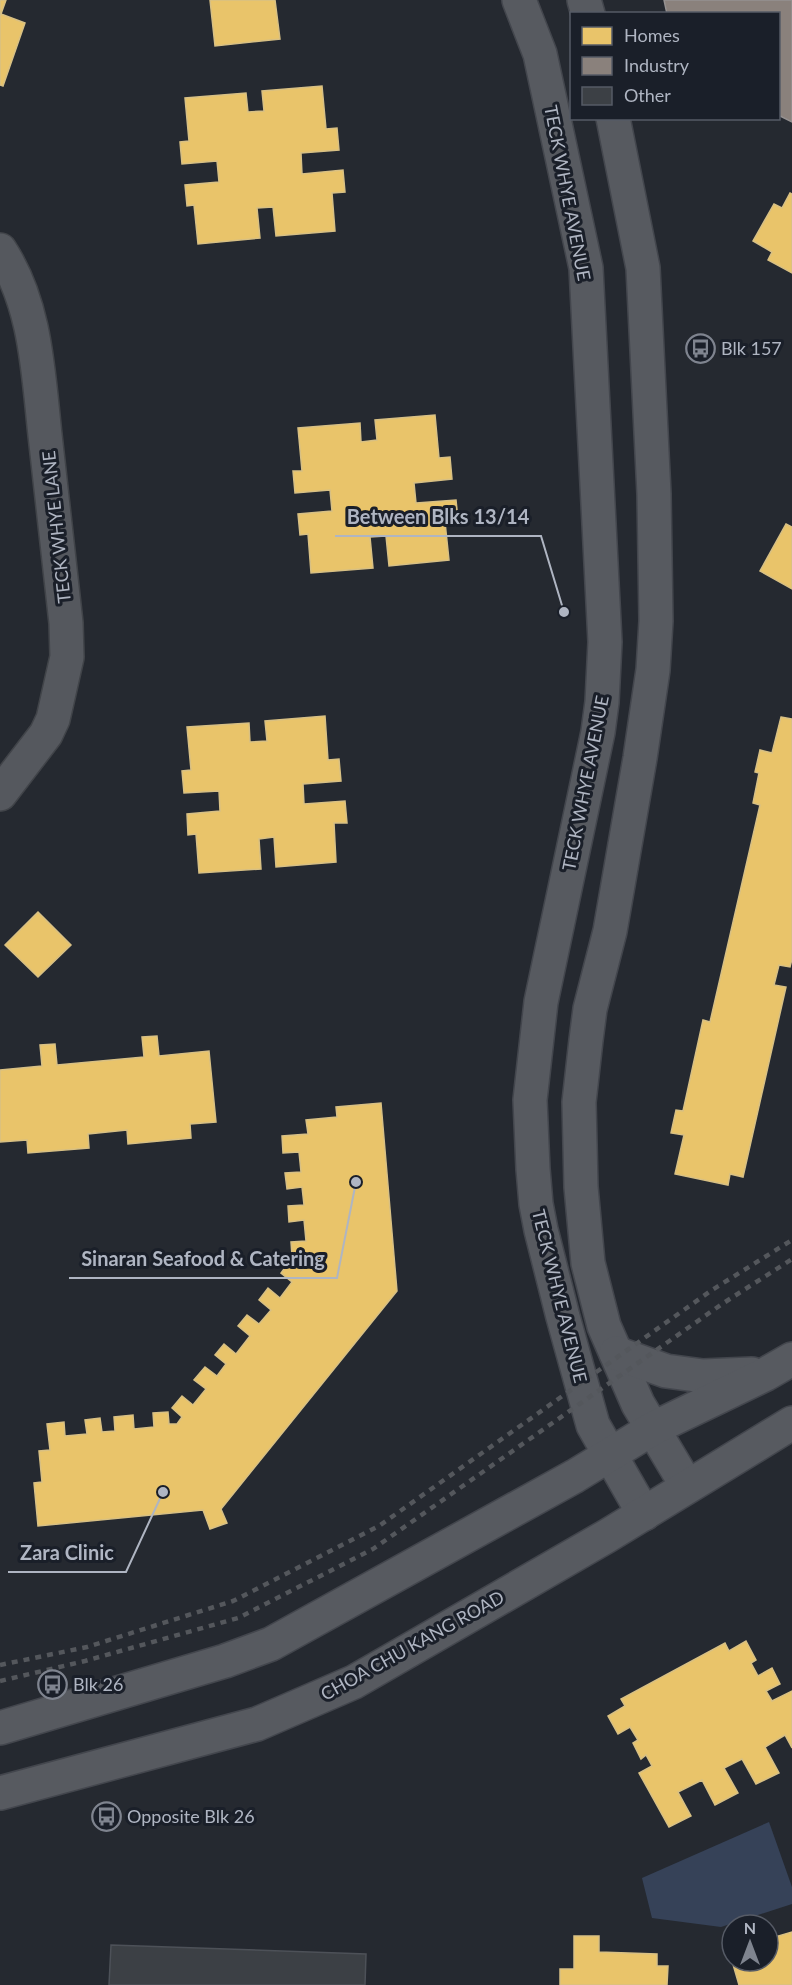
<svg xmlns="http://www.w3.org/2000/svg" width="792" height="1985" viewBox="0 0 792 1985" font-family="Lato,sans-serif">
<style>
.water{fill:#364258}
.homes{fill:#e9c46a;stroke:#d8c084;stroke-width:1.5}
.industry{fill:#8a817c;stroke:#959191;stroke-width:1.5}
.building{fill:#3c4045;stroke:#4d5158;stroke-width:1.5}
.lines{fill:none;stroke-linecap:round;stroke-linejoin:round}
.minor-casing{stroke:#414449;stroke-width:36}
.major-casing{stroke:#43464d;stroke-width:36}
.minor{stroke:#55585e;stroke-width:33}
.major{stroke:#575a60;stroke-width:33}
.rail{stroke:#54575c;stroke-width:4.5;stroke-dasharray:6 6;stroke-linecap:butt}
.labels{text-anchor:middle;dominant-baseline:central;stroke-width:6;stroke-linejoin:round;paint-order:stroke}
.street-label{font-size:18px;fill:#afb5c2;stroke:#1a1f29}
.poi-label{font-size:18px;fill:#afb5c2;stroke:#1a1f29;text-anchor:start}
.leader{fill:none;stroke:#afb5c2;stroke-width:2}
.callout-dot{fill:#afb5c2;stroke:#1a1f29;stroke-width:2}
.callout-label{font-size:20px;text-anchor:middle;font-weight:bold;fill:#afb5c2;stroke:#1a1f29;stroke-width:6;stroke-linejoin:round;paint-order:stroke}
</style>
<rect width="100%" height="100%" fill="#252930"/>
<polygon class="water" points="769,1822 792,1887 792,1904 721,1927 652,1918 642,1878"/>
<g class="homes">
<polygon points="0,0 6,0 1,14 25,23 3,86 0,85"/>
<polygon points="210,0 275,0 280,39 215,46"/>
<polygon points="322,86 326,129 337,128 339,150 301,153 302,174 343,170 345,192 332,193 335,231 276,236 273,207 257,208 260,238 198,244 194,205 187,206 185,185 219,182 217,161 182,164 180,142 189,141 185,98 246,93 248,112 264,111 262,91"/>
<polygon points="790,193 792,194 792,273 768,260 772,252 753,241 774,204 782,208"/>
<polygon points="435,415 439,458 450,457 452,479 414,483 416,503 456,500 458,520 445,522 449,560 389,566 386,536 370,537 373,568 311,573 308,534 300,535 298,514 332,511 330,490 295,493 293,471 302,471 298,428 360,423 361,442 377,440 375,420"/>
<polygon points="786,524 792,527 792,589 760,571"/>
<polygon points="325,716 328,760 339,759 341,781 303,784 304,804 345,801 347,823 334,823 336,862 276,867 274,837 259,839 261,869 199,873 196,834 188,835 187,814 220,811 219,791 184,793 182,771 191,770 187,727 249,723 250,742 267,741 265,721"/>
<polygon points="781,717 792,719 792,959 790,967 779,965 774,985 786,987 743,1177 730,1174 728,1185 675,1174 684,1135 671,1133 676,1110 683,1111 703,1020 710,1022 760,805 753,803 759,773 755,772 760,750 772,753"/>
<polygon points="38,912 71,945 38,977 5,945"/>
<polygon points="157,1036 159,1056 209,1051 216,1122 190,1124 191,1138 128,1144 127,1130 88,1134 89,1148 28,1153 27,1140 0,1142 0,1070 42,1066 40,1045 55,1044 57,1065 144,1057 142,1037"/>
<polygon points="381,1103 397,1291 221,1509 227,1523 210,1529 203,1510 38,1526 34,1483 42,1482 39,1451 50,1450 47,1424 64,1422 65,1436 87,1434 85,1420 100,1418 102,1432 115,1431 114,1417 133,1415 134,1429 154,1427 153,1413 168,1412 169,1424 177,1424 182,1417 172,1408 182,1396 193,1405 206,1389 194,1380 205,1367 217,1376 226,1364 215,1355 224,1344 236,1354 250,1336 238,1326 247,1315 259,1324 271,1310 259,1300 268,1288 280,1298 292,1282 281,1273 290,1261 302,1270 309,1262 309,1254 292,1256 291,1242 306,1241 304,1220 289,1222 288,1206 304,1205 302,1187 287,1189 285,1173 301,1172 299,1152 283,1153 282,1136 308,1134 306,1120 337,1117 336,1107"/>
<polygon points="746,1641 756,1660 751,1663 758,1676 772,1668 780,1684 766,1691 772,1701 792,1691 792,1748 785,1735 765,1747 779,1773 756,1784 742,1759 724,1768 738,1793 715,1805 702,1780 678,1792 691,1816 669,1827 639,1773 652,1766 646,1755 641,1759 633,1743 638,1740 630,1727 618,1734 608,1716 625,1706 621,1699 725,1643 729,1651"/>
<polygon points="792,1932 792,1985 739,1985 732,1961 768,1961 768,1939"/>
<polygon points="574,1936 599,1936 599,1952 657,1954 657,1966 668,1966 667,1985 560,1985 560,1969 574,1969"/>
</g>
<polygon class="industry" points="664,0 792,0 792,122 778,115 778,14 667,14"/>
<polygon class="building" points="111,1945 366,1954 365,1985 109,1985"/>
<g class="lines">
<defs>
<path id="minor" d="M0 250C36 305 38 371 45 435 52 498 59 560 66 623L67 657 53 719 46 734 0 794"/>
<g id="major">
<polyline points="519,0 540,54 586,268 605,642 602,702 598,732 541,1002 530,1100 533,1169 536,1204 541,1230 563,1317 593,1425 644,1514"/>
<polyline points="584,0 588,14"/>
<polyline points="613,118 643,268 654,494 656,621 653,670 640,758 610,931 590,1009 586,1040 579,1102 581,1187 588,1263 604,1326 638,1404 687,1486"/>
<polyline points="616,1353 666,1371 703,1376 752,1374"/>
<polyline points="0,1728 225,1661 271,1644 575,1476 652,1429 766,1374 792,1359"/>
<polyline points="0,1793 257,1724 354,1682 607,1536 792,1423"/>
</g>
</defs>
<use href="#minor" class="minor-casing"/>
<use href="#major" class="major-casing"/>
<use href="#minor" class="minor"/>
<use href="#major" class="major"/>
<g class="rail">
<polyline points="0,1665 87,1647 233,1601 379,1526 712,1290 792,1240"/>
<polyline points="0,1681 85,1661 238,1618 373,1549 722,1304 792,1259"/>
</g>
</g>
<defs>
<symbol id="bus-ring" viewBox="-11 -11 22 22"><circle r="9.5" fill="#1a1f29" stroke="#7f848f" stroke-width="1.5"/><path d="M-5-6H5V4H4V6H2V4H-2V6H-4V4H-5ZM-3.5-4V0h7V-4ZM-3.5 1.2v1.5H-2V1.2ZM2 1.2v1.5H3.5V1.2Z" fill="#7f848f"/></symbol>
</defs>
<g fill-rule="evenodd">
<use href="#bus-ring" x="684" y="332" width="33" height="33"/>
<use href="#bus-ring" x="36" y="1668" width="33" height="33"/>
<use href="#bus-ring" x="90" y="1800" width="33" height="33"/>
</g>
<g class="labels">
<g class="street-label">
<text transform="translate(568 193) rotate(79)">TECK WHYE AVENUE</text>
<text transform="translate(56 527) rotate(-96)">TECK WHYE LANE</text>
<text transform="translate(585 783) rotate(-79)">TECK WHYE AVENUE</text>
<text transform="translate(560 1296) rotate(76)">TECK WHYE AVENUE</text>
<text transform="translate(412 1645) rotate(-29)">CHOA CHU KANG ROAD</text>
</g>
<g class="poi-label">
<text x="721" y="348">Blk 157</text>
<text x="73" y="1684">Blk 26</text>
<text x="127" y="1816">Opposite Blk 26</text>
</g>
</g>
<path class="leader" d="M564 612L541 536H335M356 1182L337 1278H69M163 1492L126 1572H8"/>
<g class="callout-dot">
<circle cx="564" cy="612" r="6"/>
<circle cx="356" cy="1182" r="6"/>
<circle cx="163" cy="1492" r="6"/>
</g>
<g class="callout-label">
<text x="438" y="524">Between Blks 13/14</text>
<text x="203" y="1266">Sinaran Seafood &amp; Catering</text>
<text x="67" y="1560">Zara Clinic</text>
</g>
<rect x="570" y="12" width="210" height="108" fill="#1a1f29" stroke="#565b66" stroke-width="1.5"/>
<rect x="582" y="27" width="30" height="18" fill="#e9c46a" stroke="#565b66" stroke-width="1.5"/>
<text x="624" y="42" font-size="18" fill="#afb5c2">Homes</text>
<rect x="582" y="57" width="30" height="18" fill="#8a817c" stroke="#565b66" stroke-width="1.5"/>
<text x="624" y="72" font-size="18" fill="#afb5c2">Industry</text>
<rect x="582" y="87" width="30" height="18" fill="#3c4045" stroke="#565b66" stroke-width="1.5"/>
<text x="624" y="102" font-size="18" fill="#afb5c2">Other</text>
<g transform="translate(750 1943)"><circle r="28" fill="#1a1f29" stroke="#565b66" stroke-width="1.5"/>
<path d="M0-4.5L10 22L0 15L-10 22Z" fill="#7f848f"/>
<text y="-9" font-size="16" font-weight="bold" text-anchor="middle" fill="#afb5c2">N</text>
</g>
</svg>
